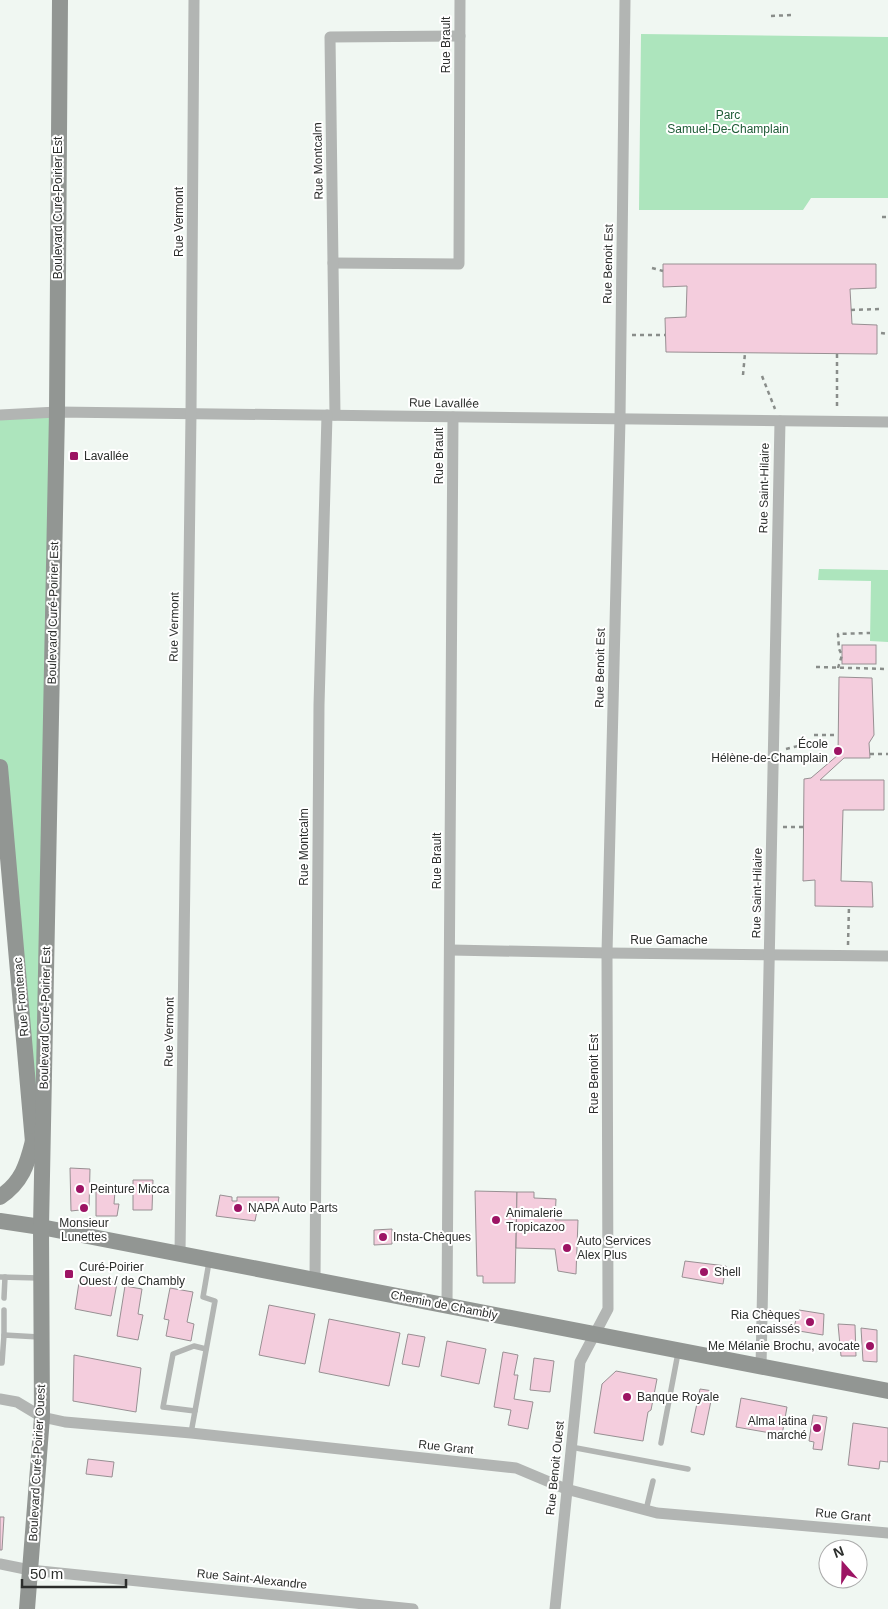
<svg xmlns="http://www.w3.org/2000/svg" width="888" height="1609" viewBox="0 0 888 1609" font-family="Helvetica,sans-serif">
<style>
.green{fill:#ade5bd}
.building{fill:#f4cddd;stroke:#989093}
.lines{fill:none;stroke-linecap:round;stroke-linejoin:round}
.path{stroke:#898d8a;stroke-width:2.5;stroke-dasharray:4 4;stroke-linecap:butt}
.lane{stroke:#b2b5b3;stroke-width:5.5}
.street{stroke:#b2b5b3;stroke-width:11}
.secondary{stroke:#929693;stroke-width:16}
.poi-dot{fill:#9d1464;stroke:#fff;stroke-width:2}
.labels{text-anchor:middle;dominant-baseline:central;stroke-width:4;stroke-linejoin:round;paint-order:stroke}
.street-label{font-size:12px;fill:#2c2e2c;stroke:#fff}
.park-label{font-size:12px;fill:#1e5b36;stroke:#fff}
.poi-label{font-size:12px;fill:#2c2e2c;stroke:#fff;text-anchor:start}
</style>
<rect width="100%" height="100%" fill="#f0f7f2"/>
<g class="green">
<polygon points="641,34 888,37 888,198 811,198 803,210 639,210"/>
<polygon points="57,412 41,1227 0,767 0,415"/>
<polygon points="819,569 888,570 888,642 870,641 871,581 818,580"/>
</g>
<g class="building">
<polygon points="663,264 876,264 876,288 850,289 852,324 877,325 877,354 666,352 665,318 686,317 687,286 663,287"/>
<rect x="842" y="645" width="34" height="19"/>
<polygon points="839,677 872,678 874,735 869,743 870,758 844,758 820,780 884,780 884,810 843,810 841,881 872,882 873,907 815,906 815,880 803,881 804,779 811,778 838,755"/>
<polygon points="70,1168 90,1169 89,1209 71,1211"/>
<polygon points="133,1180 153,1180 152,1210 133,1210"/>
<polygon points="96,1188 115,1191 114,1204 119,1204 117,1216 96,1216"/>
<polygon points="475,1191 517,1192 515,1283 483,1283 483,1276 477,1276"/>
<polygon points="517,1192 534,1192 534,1198 556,1199 555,1220 578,1220 576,1274 558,1271 555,1249 516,1248"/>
<polygon points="220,1195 232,1197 232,1201 237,1201 237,1197 279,1197 277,1209 258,1206 255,1221 216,1216"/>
<polygon points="392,1229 392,1244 374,1245 374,1230"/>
<polygon points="685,1261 726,1266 723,1284 682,1277"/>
<polygon points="80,1276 117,1283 111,1316 75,1309"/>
<polygon points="125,1286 142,1289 138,1314 143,1315 138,1340 117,1336"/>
<polygon points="170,1288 193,1292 187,1322 194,1324 191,1341 166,1336 169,1320 164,1319"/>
<polygon points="269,1305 315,1314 305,1364 259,1355"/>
<polygon points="799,1310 824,1314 823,1335 793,1330"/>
<polygon points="329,1319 400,1333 389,1386 319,1372"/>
<polygon points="838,1324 855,1325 856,1356 841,1356"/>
<polygon points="861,1328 877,1330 877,1362 863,1361"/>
<polygon points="408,1334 425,1337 419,1367 402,1364"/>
<polygon points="447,1341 486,1349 479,1384 441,1376"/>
<polygon points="503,1352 518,1355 514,1375 518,1375 514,1399 533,1402 528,1429 508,1425 511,1410 494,1407"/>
<polygon points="74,1355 141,1368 136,1412 73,1401"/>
<polygon points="534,1358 554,1361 550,1392 530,1390"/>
<polygon points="616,1371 657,1379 651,1410 648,1412 643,1441 594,1433 602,1384"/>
<polygon points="700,1389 713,1391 704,1435 691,1432"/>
<polygon points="741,1398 787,1407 782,1435 736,1427"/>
<polygon points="813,1415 827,1417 822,1450 813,1449 814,1442 809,1441"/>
<polygon points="853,1423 888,1428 888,1462 880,1461 879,1469 848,1465"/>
<polygon points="88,1459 114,1462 112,1477 86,1474"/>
<polygon points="0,1517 4,1517 2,1550 0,1550"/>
</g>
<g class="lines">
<g class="path">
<polyline points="771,16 791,15"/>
<polyline points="882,217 888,217"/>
<polyline points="652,268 663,271"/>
<polyline points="851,310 881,309"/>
<polyline points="881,333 888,334"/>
<polyline points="632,335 665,335"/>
<polyline points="837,354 837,410"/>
<polyline points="743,375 745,353"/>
<polyline points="762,376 775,409"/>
<polyline points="816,667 888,669"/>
<polyline points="838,668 842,655 839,649 838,634 870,633"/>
<polyline points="814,735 838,735"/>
<polyline points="786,749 814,742"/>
<polyline points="870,754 888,754"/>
<polyline points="783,827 804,827"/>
<polyline points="848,945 849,906"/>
</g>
<g class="lane">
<polyline points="0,1277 39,1278"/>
<polyline points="4,1298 5,1277"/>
<polyline points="4,1335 4,1310"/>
<polyline points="0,1363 2,1363 4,1335 39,1337"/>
<polyline points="195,1411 163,1407 173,1354 194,1346 206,1349"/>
<polyline points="191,1433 215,1301 203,1297 209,1262"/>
<polyline points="661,1443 678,1353"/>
<polyline points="571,1447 688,1469"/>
<polyline points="646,1510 653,1481"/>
</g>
<g class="street">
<polyline points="333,263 459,264 460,0"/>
<polyline points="0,415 57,412 888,422"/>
<polyline points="335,415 330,37 460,36"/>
<polyline points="451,950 607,953 888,956"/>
<polyline points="180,1254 191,414 194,0"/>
<polyline points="315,1280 319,705 327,415"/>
<polyline points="447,1306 453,417"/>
<polyline points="761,1367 780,421"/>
<polyline points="0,1399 17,1402 42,1417 65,1422 191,1433 516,1468 566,1489 657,1513 888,1533"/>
<polyline points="0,1564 30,1570 413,1609"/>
<polyline points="555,1609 580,1362 608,1309 607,953 620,419 625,0"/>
</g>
<g class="secondary">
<polyline points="0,767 33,1142"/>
<path d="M0 1197C22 1182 27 1165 33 1141"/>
<polyline points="0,1221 41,1227 888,1391"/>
<polyline points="27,1609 42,1417 41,1227 57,412 60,0"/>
</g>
</g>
<g class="poi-dot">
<rect x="69" y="451" width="10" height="10" rx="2.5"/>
<circle cx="838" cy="751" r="5"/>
<circle cx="80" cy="1189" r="5"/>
<circle cx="84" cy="1208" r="5"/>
<circle cx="238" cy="1208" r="5"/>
<circle cx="496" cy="1220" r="5"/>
<circle cx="383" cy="1237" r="5"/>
<circle cx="567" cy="1248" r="5"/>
<circle cx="704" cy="1272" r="5"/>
<rect x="64" y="1269" width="10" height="10" rx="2.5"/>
<circle cx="810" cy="1322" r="5"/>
<circle cx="870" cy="1346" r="5"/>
<circle cx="627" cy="1397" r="5"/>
<circle cx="817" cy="1428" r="5"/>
</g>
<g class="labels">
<g class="street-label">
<text transform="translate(446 45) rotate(-90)">Rue Brault</text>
<text transform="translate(318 161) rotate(-91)">Rue Montcalm</text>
<text transform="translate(58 208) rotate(-90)">Boulevard Curé-Poirier Est</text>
<text transform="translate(179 222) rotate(-90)">Rue Vermont</text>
<text transform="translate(608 264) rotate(-89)">Rue Benoit Est</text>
<text transform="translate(444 403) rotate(1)">Rue Lavallée</text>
<text transform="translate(439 456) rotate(-90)">Rue Brault</text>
<text transform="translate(764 488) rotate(-89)">Rue Saint-Hilaire</text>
<text transform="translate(53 613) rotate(-89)">Boulevard Curé-Poirier Est</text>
<text transform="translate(174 627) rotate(-89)">Rue Vermont</text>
<text transform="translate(600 668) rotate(-89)">Rue Benoit Est</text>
<text transform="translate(304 847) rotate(-90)">Rue Montcalm</text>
<text transform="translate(437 861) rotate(-90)">Rue Brault</text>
<text transform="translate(757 893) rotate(-89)">Rue Saint-Hilaire</text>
<text x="669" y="940">Rue Gamache</text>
<text transform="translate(21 997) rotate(-95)">Rue Frontenac</text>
<text transform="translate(45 1018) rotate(-89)">Boulevard Curé-Poirier Est</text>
<text transform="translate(169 1032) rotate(-89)">Rue Vermont</text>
<text transform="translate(594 1074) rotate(-90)">Rue Benoit Est</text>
<text transform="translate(444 1305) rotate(11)">Chemin de Chambly</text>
<text transform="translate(446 1447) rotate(6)">Rue Grant</text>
<text transform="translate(37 1463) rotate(-87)">Boulevard Curé-Poirier Ouest</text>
<text transform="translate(555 1468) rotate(-84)">Rue Benoit Ouest</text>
<text transform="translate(843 1515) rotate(5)">Rue Grant</text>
<text transform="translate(252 1579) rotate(6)">Rue Saint-Alexandre</text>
</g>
<g class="park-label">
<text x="728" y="115">Parc<tspan x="728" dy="14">Samuel-De-Champlain</tspan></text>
</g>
<g class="poi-label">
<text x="84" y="456">Lavallée</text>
<text x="828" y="744" text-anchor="end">École<tspan x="828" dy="14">Hélène-de-Champlain</tspan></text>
<text x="90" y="1189">Peinture Micca</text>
<text x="248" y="1208">NAPA Auto Parts</text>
<text x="506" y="1213">Animalerie<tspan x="506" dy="14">Tropicazoo</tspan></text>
<text x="84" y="1223" text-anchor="middle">Monsieur<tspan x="84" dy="14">Lunettes</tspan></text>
<text x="393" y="1237">Insta-Chèques</text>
<text x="577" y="1241">Auto Services<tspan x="577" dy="14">Alex Plus</tspan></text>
<text x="79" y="1267">Curé-Poirier<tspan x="79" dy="14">Ouest / de Chambly</tspan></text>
<text x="714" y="1272">Shell</text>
<text x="800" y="1315" text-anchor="end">Ria Chèques<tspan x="800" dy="14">encaissés</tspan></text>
<text x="860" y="1346" text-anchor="end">Me Mélanie Brochu, avocate</text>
<text x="637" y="1397">Banque Royale</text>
<text x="807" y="1421" text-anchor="end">Alma latina<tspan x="807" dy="14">marché</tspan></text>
</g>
</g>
<g transform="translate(843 1564) rotate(340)"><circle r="24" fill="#ffffff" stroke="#ababab"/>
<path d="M0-4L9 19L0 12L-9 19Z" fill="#9d1464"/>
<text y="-8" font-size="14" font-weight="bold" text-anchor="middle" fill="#2c2e2c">N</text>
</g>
<path d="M22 1579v8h104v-8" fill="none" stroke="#2c2e2c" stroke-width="2.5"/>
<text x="30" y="1579" font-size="15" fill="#2c2e2c" stroke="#ffffff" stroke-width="4" paint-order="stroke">50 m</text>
</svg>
